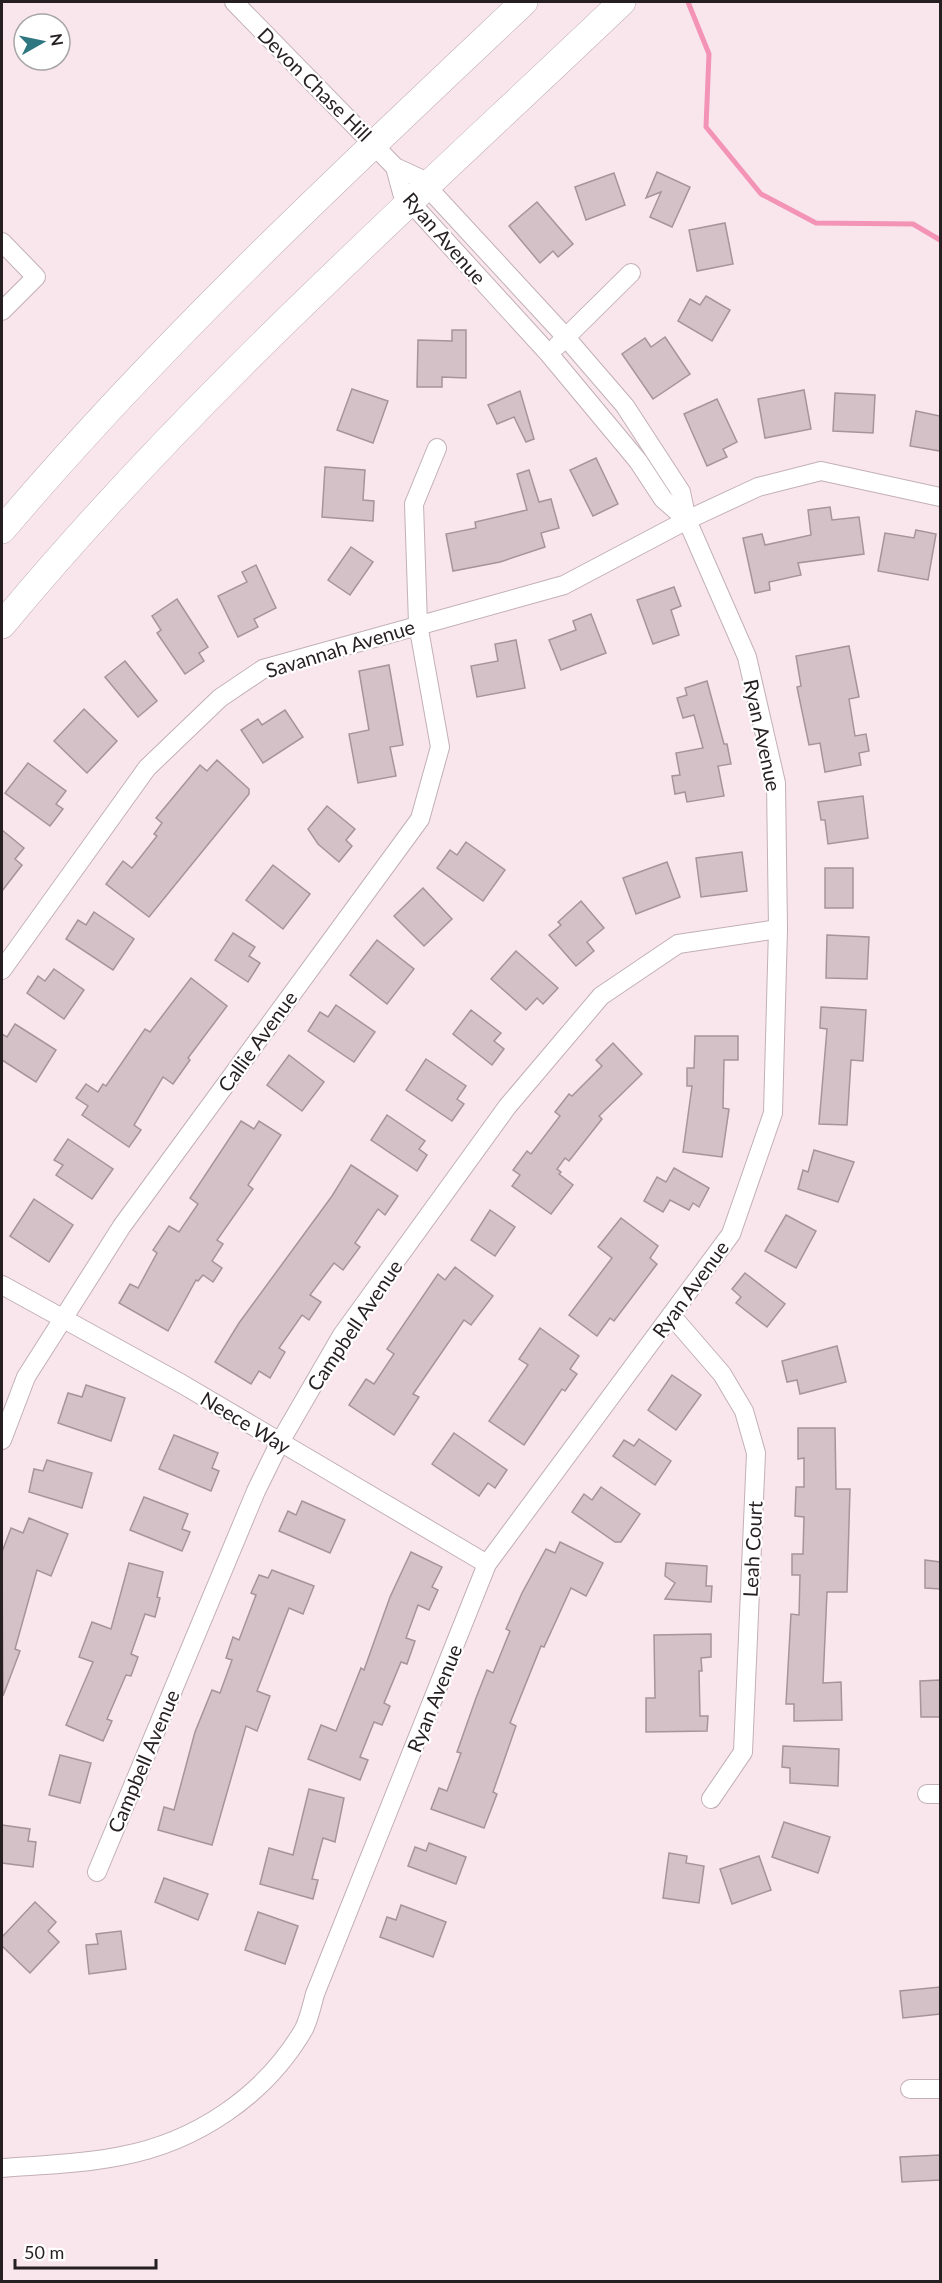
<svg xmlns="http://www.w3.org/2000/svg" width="942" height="2283" viewBox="0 0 942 2283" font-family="Lato,sans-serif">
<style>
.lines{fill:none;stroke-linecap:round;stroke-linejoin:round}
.stream{stroke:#f393b5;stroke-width:5}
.building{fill:#d4c1c7;stroke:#a59499;stroke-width:1.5}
.minor-casing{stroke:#c2b0b6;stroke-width:20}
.highway-casing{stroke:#c2b0b6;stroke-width:28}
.minor{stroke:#fff;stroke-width:18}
.highway{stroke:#fff;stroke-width:27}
.labels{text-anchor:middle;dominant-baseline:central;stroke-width:4.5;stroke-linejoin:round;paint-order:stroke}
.street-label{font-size:20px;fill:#261f21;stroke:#fff}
</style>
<rect width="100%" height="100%" fill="#f9e6ec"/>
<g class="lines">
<polyline class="stream" points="688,2 709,54 706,127 761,194 816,223 913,224 940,240"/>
</g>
<g class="building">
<polygon points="657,172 690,187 672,227 650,217 661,192 646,198"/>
<polygon points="614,173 625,205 586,220 575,187"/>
<polygon points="537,202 573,244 558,257 553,251 540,263 509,226"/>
<polygon points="725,223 733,264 697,271 689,230"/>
<polygon points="706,296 730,310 712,341 678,321 690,299 700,305"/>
<polygon points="452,330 466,330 466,378 442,377 442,387 417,387 418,340 452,341"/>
<polygon points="665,337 690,374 653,399 622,354 645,338 651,347"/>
<polygon points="352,389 388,401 373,443 337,430"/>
<polygon points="804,390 811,429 765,438 758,399"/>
<polygon points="520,391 534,439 526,442 514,417 497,424 488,405"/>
<polygon points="835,393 875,395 873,433 833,431"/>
<polygon points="717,399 737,442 723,449 727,457 707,466 684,414"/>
<polygon points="916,411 940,416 940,451 910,446"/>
<polygon points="596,458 618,504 593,516 570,470"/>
<polygon points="325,467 365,470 363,500 374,501 373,521 322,517"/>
<polygon points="529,470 539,502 551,499 559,528 541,533 545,547 500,562 453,571 446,534 476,528 475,522 527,510 517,474"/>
<polygon points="830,507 832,520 859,517 864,554 798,563 801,575 769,582 770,590 755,593 743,538 762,534 765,545 811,535 808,510"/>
<polygon points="916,530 936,534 928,580 878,571 885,533 914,538"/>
<polygon points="351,547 373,562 350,595 328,580"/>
<polygon points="256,565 276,608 254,619 258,627 238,637 218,596 247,582 242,572"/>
<polygon points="674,587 681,606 671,610 679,635 653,644 637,600"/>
<polygon points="177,599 208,647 199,653 204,661 185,674 157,633 161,630 152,616"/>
<polygon points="591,614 606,653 561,670 549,640 576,630 573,621"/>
<polygon points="516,640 525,688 477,697 471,666 498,661 495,644"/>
<polygon points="849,646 859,697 849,699 855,736 866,734 869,751 859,753 861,765 825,772 820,743 809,745 797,687 801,686 796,656"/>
<polygon points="125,661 157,701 138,717 105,677"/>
<polygon points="389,665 403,745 390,747 396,776 358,783 349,734 369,730 359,671"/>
<polygon points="707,681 724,744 727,744 731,764 718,766 724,796 687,802 685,792 675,794 672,776 680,775 676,753 703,748 694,715 683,718 677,698 687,695 685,688"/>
<polygon points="84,709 117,741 87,773 54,741"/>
<polygon points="285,710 303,737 263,763 241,730 258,719 262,725"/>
<polygon points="217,760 249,789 249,794 149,917 106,884 123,861 132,868 157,836 154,834 162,823 156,818 200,765 207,771"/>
<polygon points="28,763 66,791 56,804 63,809 50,826 5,793"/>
<polygon points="863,796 868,838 828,844 825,820 821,820 818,802"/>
<polygon points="327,806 355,829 346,840 352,846 339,862 318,844 308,829"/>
<polygon points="2,830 24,848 15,859 22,865 2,891"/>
<polygon points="466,842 505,870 483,901 437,868 450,850 457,855"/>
<polygon points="742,852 747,891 701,897 696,858"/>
<polygon points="667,862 680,897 636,914 623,878"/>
<polygon points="273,865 310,894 283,929 246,900"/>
<rect x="825" y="868" width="28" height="40"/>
<polygon points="423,888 452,919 424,946 394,916"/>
<polygon points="581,901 604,928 587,942 594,951 576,966 549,935 561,925 558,922"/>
<polygon points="94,912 134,939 113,970 66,939 78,920 86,925"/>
<polygon points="233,933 255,947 249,956 260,963 248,982 215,960"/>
<polygon points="827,935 869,937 867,979 826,978"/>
<polygon points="377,940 414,969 387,1004 350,975"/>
<polygon points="516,951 558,988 543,1004 537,998 526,1010 491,979"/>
<polygon points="54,969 84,990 64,1019 27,993 38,976 45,981"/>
<polygon points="191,978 227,1006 188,1058 190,1060 173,1084 163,1077 134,1125 141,1130 129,1147 82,1115 88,1106 76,1098 86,1084 98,1092 103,1084 106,1086 145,1029 150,1032"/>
<polygon points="336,1005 375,1032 354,1062 308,1031 320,1012 328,1017"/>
<polygon points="821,1007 866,1010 863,1061 851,1060 847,1125 819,1124 827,1029 820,1028"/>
<polygon points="471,1010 501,1033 494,1041 504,1049 492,1065 453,1034"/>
<polygon points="15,1024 56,1050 36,1082 2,1060 2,1034 7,1037"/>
<polygon points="695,1036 738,1036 738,1060 724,1060 723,1108 729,1109 722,1157 683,1152 692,1086 687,1086 687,1068 694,1068"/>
<polygon points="613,1043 642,1074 599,1116 602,1119 569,1161 565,1158 557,1169 561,1172 559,1174 573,1185 551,1214 512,1186 520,1175 513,1170 527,1151 531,1154 560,1116 555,1112 569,1094 572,1096 602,1066 596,1060"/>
<polygon points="289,1055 324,1082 302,1111 267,1085"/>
<polygon points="426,1059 466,1086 457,1099 464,1104 452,1121 406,1090"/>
<polygon points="387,1115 425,1141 419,1149 427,1155 417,1171 371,1140"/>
<polygon points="241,1121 254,1129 259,1121 281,1135 248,1185 253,1189 217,1240 223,1244 212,1261 222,1268 213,1282 203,1275 198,1281 196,1280 168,1331 119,1303 130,1284 138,1288 157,1253 153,1250 169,1226 179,1232 198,1204 190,1198"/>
<polygon points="68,1139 113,1169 92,1199 56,1175 63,1165 54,1160"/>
<polygon points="814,1150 854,1162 838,1202 798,1189 803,1170 808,1172"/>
<polygon points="351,1165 398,1196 385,1215 378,1209 355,1243 360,1247 343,1270 334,1263 310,1295 321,1302 309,1320 302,1315 279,1348 285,1352 270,1378 259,1371 251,1384 215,1362 239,1323 332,1196"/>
<polygon points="674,1168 709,1188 699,1207 693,1203 689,1210 670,1200 663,1212 644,1201 657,1177 666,1182"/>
<polygon points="34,1199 73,1225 49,1262 10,1236"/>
<polygon points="490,1210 515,1227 495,1256 471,1240"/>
<polygon points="786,1215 816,1231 796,1268 765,1251"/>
<polygon points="621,1218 658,1246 650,1258 657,1264 614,1321 610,1318 597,1336 569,1315 612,1258 598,1247"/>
<polygon points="455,1267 493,1296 471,1325 464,1320 413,1394 419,1397 394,1435 349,1405 366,1379 374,1384 394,1354 387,1349 438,1274 445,1280"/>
<polygon points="745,1273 785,1304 767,1327 736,1303 741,1297 732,1289"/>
<polygon points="540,1328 579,1356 570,1369 577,1374 565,1391 562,1389 524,1445 489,1421 528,1365 519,1359"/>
<polygon points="837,1346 846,1382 800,1394 797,1380 787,1382 782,1361"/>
<polygon points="672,1375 701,1395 676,1430 648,1410"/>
<polygon points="86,1385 125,1398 111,1441 58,1423 68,1393 82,1397"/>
<polygon points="798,1428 835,1428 836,1489 850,1489 847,1592 827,1592 823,1683 841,1682 842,1720 794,1721 794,1704 786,1704 791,1614 799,1615 800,1575 792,1575 792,1554 803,1554 804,1517 795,1516 796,1487 804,1487 804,1458 798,1459"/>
<polygon points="454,1433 507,1470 495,1488 488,1483 479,1496 432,1464"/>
<polygon points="174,1435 218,1453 212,1468 219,1471 211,1491 159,1469"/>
<polygon points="639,1439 671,1461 655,1485 613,1456 624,1440 634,1446"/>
<polygon points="47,1460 92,1473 82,1508 29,1492 34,1469 43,1471"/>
<polygon points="601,1487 640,1514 621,1542 615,1542 572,1512 584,1494 592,1500"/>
<polygon points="144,1497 188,1514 182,1529 190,1532 182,1551 130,1530"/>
<polygon points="302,1501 345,1520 330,1553 279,1531 288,1511 296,1515"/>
<polygon points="29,1518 68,1534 51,1576 37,1570 15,1649 20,1651 3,1696 2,1552 11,1528 23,1533"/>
<polygon points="560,1542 603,1563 586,1596 571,1588 544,1647 541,1646 510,1723 516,1726 493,1792 497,1794 484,1828 431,1809 439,1788 447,1791 461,1753 457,1752 476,1698 487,1670 493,1673 510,1631 506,1629 522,1593 546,1549 555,1553"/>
<polygon points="411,1552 442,1567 432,1587 438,1590 429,1610 418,1605 406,1638 415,1641 407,1664 401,1662 384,1703 390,1706 382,1725 374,1722 360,1757 368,1760 360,1780 308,1759 321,1725 336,1731 361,1668 364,1670 390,1597"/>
<polygon points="925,1560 940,1562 940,1589 925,1588"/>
<polygon points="129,1563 163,1572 157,1597 160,1598 155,1617 145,1614 131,1654 138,1657 131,1676 126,1675 107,1719 112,1721 103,1741 66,1725 93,1662 79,1657 92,1622 111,1629"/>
<polygon points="666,1563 707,1566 706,1586 712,1586 711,1602 665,1599 675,1583 665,1576"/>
<polygon points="272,1570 314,1586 303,1614 289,1608 257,1691 270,1696 257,1731 246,1726 212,1845 158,1830 164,1807 174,1810 195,1732 212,1690 220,1693 232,1660 226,1658 233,1637 239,1640 256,1595 251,1593 259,1575 268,1578"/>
<polygon points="711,1634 711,1657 701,1658 702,1671 699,1671 700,1716 708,1716 707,1731 646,1732 646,1698 655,1698 654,1635"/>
<polygon points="940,1680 940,1717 921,1717 920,1681"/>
<polygon points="783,1746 839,1749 838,1786 790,1783 790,1768 782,1767"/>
<polygon points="60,1755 91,1763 80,1803 49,1795"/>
<polygon points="309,1789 344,1798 335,1842 323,1838 312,1879 318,1880 313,1899 260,1884 269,1848 293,1855"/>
<polygon points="784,1822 830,1837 818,1873 772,1857"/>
<polygon points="2,1825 30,1829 28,1841 36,1842 33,1867 2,1863"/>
<polygon points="429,1843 466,1857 456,1884 408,1866 415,1847 426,1851"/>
<polygon points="669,1853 687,1856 686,1863 704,1866 699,1903 663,1898"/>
<polygon points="759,1856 771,1890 732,1904 720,1869"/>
<polygon points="164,1878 208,1894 198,1920 155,1902"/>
<polygon points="35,1902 56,1922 48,1931 59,1942 30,1973 2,1946 2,1937"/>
<polygon points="401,1905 446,1922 433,1957 380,1937 387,1917 396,1920"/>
<polygon points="258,1912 298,1926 285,1964 245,1950"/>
<polygon points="121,1931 126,1969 89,1974 86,1945 98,1944 96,1934"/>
<polygon points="940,1987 940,2014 903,2018 900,1991"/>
<polygon points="940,2155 940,2180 902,2182 900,2157"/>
</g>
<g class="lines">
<defs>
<g id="minor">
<polyline points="395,167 402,193 549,354 638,461 663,499 687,520"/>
<polyline points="2,242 36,277 2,311"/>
<polyline points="557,346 631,273"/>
<polyline points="2,970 147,768 220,698 263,669 564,585 687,520 758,487 821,471 940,497"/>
<polyline points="2,1285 182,1384 487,1564"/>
<polyline points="671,1315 722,1374 744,1411 756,1453 743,1752 711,1799"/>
<polyline points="2,1440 26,1377 122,1226 420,819 440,747 418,624 414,504 437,448"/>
<polyline points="927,1794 940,1794"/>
<polyline points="97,1872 256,1491 280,1442 342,1335 507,1107 601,996 678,944 778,929"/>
<polyline points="910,2089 940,2089"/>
<path d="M2 2168C41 2165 82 2164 121 2156 196 2142 265 2096 304 2029 309 2019 312 2005 315 1994L487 1564 731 1234 773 1113 778 929 776 783 747 657 687 520 681 492 625 406 563 334 419 178 395 167 234 2"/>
</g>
<g id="highway">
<path d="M2 530C162 341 344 172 524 2"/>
<path d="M2 625C189 399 410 204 622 2"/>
</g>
</defs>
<use href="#minor" class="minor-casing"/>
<use href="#highway" class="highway-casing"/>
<use href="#minor" class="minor"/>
<use href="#highway" class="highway"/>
</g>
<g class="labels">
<g class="street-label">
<text transform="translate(315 84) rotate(45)">Devon Chase Hill</text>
<text transform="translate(445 238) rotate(49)">Ryan Avenue</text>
<text transform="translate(340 648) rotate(-17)">Savannah Avenue</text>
<text transform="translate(763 735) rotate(78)">Ryan Avenue</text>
<text transform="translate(257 1041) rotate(-54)">Callie Avenue</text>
<text transform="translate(690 1289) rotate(-54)">Ryan Avenue</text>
<text transform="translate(354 1325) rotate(-56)">Campbell Avenue</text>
<text transform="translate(246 1422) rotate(31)">Neece Way</text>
<text transform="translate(752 1549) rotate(-87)">Leah Court</text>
<text transform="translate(434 1698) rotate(-68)">Ryan Avenue</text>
<text transform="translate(143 1761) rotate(-67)">Campbell Avenue</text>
</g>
</g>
<rect width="942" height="2283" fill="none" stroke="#261f21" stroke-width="6"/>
<g transform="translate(42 42) rotate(81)"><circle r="28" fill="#ffffff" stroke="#a8a5a6" stroke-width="1.5"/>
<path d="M0-4.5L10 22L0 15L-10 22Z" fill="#2e7680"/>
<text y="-9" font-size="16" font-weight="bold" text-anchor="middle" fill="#261f21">N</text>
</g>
<path d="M15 2259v9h141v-9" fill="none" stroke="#261f21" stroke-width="3"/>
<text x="24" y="2259" font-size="18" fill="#261f21" stroke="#ffffff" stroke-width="4.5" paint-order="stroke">50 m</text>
</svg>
